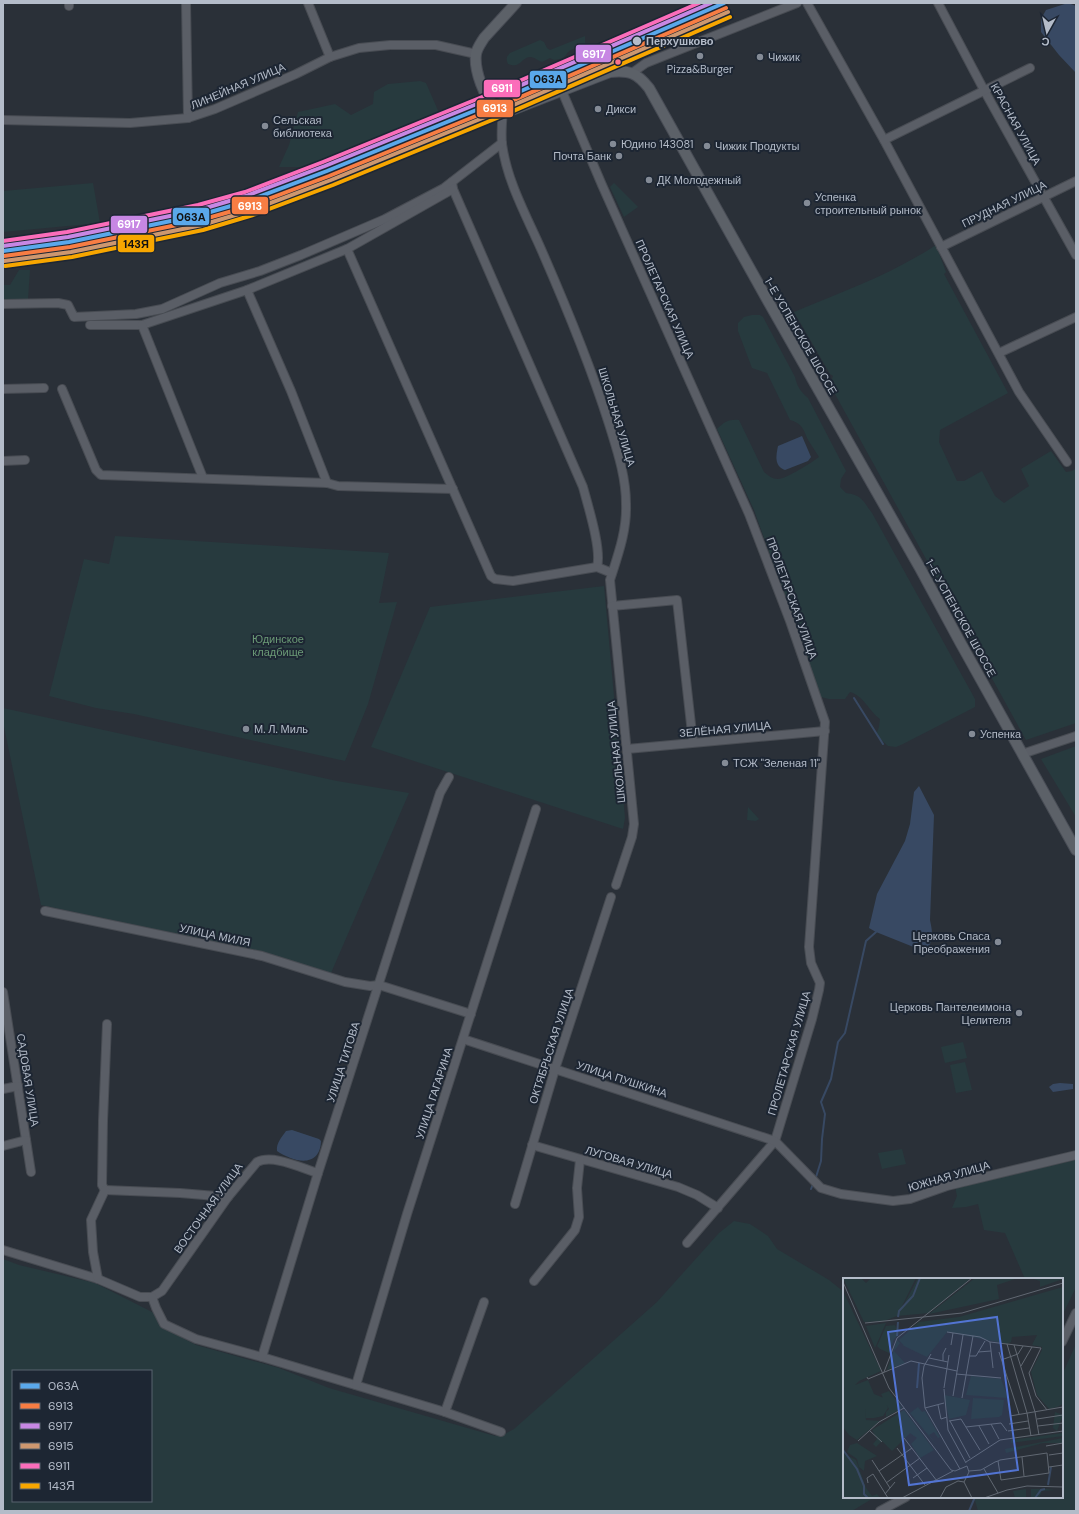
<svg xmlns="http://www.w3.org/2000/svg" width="1079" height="1514" viewBox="0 0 1079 1514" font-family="'DM Sans',sans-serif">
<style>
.green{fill:#273a3e;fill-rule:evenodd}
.water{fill:#384963}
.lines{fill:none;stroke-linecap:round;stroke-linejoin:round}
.stream{stroke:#384963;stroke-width:2}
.minor-casing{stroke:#484c53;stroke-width:10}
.major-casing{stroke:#484c55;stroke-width:12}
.minor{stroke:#5a5e66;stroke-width:8}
.major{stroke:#5c6168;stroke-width:10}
.rail-1-casing{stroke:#1d2633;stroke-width:7}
.rail-2-casing{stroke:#1d2633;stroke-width:7}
.rail-3-casing{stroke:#1d2633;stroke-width:7}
.rail-4-casing{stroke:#1d2633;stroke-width:7}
.rail-5-casing{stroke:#1d2633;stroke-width:7}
.rail-6-casing{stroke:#1d2633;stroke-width:7}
.rail-1{stroke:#5aa8eb;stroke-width:4}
.rail-2{stroke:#f77d43;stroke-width:4}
.rail-3{stroke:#c787e3;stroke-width:4}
.rail-4{stroke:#cd976f;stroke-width:4}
.rail-5{stroke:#fb6dba;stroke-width:4}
.rail-6{stroke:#f7a600;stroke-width:4}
.stop-dot{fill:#b4bcc9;stroke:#1d2633;stroke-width:1.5}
.poi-dot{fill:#848b96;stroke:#1d2633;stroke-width:1.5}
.bus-dot{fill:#fc738d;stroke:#1d2633;stroke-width:1.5}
.labels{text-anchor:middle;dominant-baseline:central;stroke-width:4;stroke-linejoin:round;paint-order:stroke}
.stop-label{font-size:11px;font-weight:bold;fill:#b4bcc9;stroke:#1d2633;text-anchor:start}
.poi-label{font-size:11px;fill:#b4bcc9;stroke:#1d2633;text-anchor:start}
.street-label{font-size:11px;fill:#b4bcc9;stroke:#1d2633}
.park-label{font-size:11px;fill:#6b9a76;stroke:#1d2633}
.inset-river{fill:none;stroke:#384963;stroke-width:2}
.inset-road{fill:none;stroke:#616872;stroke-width:1}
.view{fill:#5274d3;fill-opacity:0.15;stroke:#5274d3;stroke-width:2}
.inset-edge{fill:none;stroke:#b4bcc9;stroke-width:2}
.line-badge{stroke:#1d2633;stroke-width:1.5}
.badge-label{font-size:11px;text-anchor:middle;font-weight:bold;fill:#fff}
.pale-badge-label{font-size:11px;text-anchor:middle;font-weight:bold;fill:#111}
</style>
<rect width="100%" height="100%" fill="#2a3038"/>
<g class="green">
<path d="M585 36V45L582 48C579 48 575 48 573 49 563 54 569 58 554 60L550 58 542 62C538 61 535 57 530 57 520 58 521 69 508 64 506 59 506 57 510 53L540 40 544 42 547 48 550 50Z"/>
<polygon points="420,81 426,83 440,115 304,167 279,167 289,145 298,112 335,104 351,115 373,104 374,92 388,84"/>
<polygon points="93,183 100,223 3,232 3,191"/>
<polygon points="614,183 638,207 624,217 610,187"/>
<path d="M936 245 946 272 944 274 1008 393 940 430 939 442 957 481H964L982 471 995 496 1004 503 1029 486 1021 469 1051 451 1066 472 1072 471 1076 468V723L1026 740 830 385 833 376 830 374 794 312C842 292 892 274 936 245Z"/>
<polygon points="19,270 30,270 28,299 3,299 3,285 10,285"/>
<path d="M752 315H760L763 317 795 377C797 386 800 391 808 398L846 471 841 479 840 487 846 493C862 495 863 501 872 513L975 699V707L903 744 896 747 888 746 876 735 879 727 880 719C868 710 864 696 850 692L845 699H829L821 697 754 510 717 429C724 422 729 419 739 420L764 472C769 476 772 479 778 479 784 480 813 462 819 457 816 452 813 448 810 443 803 432 805 424 790 420L767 373 752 368 738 331V323L744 317Z"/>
<polygon points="115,536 389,553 379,603 397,602 368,704 345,761 134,714 96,708 49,696 84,559 109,564"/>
<polygon points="604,586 625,818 623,829 371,747 430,607"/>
<polygon points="3,708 337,781 409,793 331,973 264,952 41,905 3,722"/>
<polygon points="1076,746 1076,817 1041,759"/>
<polygon points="748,807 759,819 756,821 747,820"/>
<polygon points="963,1042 967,1058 945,1063 941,1047"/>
<polygon points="965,1062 972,1090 956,1093 950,1065"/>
<polygon points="902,1149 906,1164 882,1169 878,1153"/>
<polygon points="1076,1160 1076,1287 1062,1316 1062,1279 1025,1279 1005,1233 984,1230 978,1204 966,1207 952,1208 957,1196 955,1187"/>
<path d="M734 1221 750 1224 768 1236 777 1249 829 1280 844 1292V1497H875L852 1511H3V1259L19 1265 95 1283 154 1313 161 1326 196 1345 279 1368 329 1388 495 1436 503 1435 514 1429 657 1302 719 1233ZM13 1371H151V1501H13Z"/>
<polygon points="1076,1344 1076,1511 978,1511 974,1497 1062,1497 1062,1375"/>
</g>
<g class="water">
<polygon points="1068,3 1076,6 1076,73 1059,55 1041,32 1041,19 1046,10"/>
<path d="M802 436 811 457 808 461 785 470C774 466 776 456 778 446Z"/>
<path d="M919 786 934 815 930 920C932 930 934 938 928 948L921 950 876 932 869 928 877 894 905 841 910 824 914 792Z"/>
<polygon points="1060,1083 1073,1084 1073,1089 1053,1092 1049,1087 1053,1084"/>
<path d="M292 1130 319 1139 321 1141C320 1169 293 1162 277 1151 276 1143 282 1137 286 1131Z"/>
</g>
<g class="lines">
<g class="stream">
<polyline points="854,698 883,744"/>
<polyline points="816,1177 821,1161 822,1139 825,1114 821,1102 831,1079 838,1042 845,1033 866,941 876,932"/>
<polyline points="811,1189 813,1184"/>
<polyline points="969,1511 975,1497"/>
</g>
<defs>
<g id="minor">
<polyline points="186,3 188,118"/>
<polyline points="308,3 330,57"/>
<polyline points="807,3 884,140 1019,392 1067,462"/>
<polyline points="938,3 984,90 1076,255"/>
<polyline points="69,6 69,3"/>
<polyline points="632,73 646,63 797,3"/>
<polyline points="562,91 602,185 749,514 790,621 825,722 809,947 811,963 820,983 819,990 812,1019 775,1141 687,1243"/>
<path d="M503 110C502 121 501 133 502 144 507 181 526 215 541 249 566 306 590 364 609 424 617 450 626 476 626 504 627 531 618 555 610 580L634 824 632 837 616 885"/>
<polyline points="3,120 130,123 188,118 215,109 296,74 330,57 359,48 390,45 436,45 476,54"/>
<polyline points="884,140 1030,68"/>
<path d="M452 182 453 189 583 487C588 506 602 550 597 567"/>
<polyline points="941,247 1076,181"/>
<polyline points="347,249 491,576 495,579 513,581 597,567 612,573"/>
<polyline points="247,290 291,391 327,483"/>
<polyline points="3,304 58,303 68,305 74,317 136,314 162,309 220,283 260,271 301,255 385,219 444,188 502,143"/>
<polyline points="90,325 142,325 247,290 347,249 453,189"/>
<polyline points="142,325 203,478"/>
<polyline points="999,353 1076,317"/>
<polyline points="3,389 44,388"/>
<path d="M62 389 96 470 101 475C177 477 252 481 327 483L338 486 453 489"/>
<polyline points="3,461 25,460"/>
<polyline points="612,606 677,600 693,742"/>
<polyline points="627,749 825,731"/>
<polyline points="1022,754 1076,736"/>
<polyline points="45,911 262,956 345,982 370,986 379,985 471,1014"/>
<polyline points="3,992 31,1172"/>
<polyline points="463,1039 775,1141 821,1188 841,1194 893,1201 910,1199 947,1186 1076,1155"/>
<polyline points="3,1089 18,1086"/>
<polyline points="532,1145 678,1187 697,1195 718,1208"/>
<polyline points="3,1146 26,1140"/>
<polyline points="105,1190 102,1185 103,1121 107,1024"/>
<polyline points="105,1190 180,1193 228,1197"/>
<polyline points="515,1204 555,1069 611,897"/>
<path d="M3 1250 98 1279 140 1297H152L162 1291 228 1197 257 1162C273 1154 301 1168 318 1173"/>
<polyline points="98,1279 93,1252 91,1220 105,1190"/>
<polyline points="534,1281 575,1230 579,1217 577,1188 580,1160"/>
<polyline points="152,1297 156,1308 164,1324 196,1339 262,1357 445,1412 501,1432"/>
<polyline points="1062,1342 1076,1313"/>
<polyline points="262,1357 318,1173 440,793 449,777"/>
<polyline points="356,1385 407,1214 536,809"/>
<polyline points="445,1412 484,1302"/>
<polyline points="880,1511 906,1497"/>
</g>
<path id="major" d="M516 3 484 38C481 43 477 48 476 54 474 69 484 100 497 108 501 111 506 111 512 110L610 72C630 70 637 73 649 88L768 301 920 568 960 642 1076 850"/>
</defs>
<use href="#minor" class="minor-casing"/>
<use href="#major" class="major-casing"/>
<use href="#minor" class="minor"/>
<use href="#major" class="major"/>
<defs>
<polyline id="rail-1" points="3,251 69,242 200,215 248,201 327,171 491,104 724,3"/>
<polyline id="rail-2" points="4,256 70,247 201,220 250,206 329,176 493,109 726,8"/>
<polyline id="rail-3" points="3,246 68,237 199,210 246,196 325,166 489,99 711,3"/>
<polyline id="rail-4" points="4,261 71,252 202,225 252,210 331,180 495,113 728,12"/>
<polyline id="rail-5" points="3,241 67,232 198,205 245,192 323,162 487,95 699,3"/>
<polyline id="rail-6" points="5,266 72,257 203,230 253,215 333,185 497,118 730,17"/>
</defs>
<use href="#rail-1" class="rail-1-casing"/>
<use href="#rail-2" class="rail-2-casing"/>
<use href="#rail-3" class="rail-3-casing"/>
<use href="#rail-4" class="rail-4-casing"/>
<use href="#rail-5" class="rail-5-casing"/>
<use href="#rail-6" class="rail-6-casing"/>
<use href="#rail-1" class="rail-1"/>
<use href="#rail-2" class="rail-2"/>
<use href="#rail-3" class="rail-3"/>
<use href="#rail-4" class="rail-4"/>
<use href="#rail-5" class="rail-5"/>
<use href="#rail-6" class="rail-6"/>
</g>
<circle class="stop-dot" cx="637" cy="41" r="5"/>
<g class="poi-dot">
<circle cx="700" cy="56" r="4"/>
<circle cx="760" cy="57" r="4"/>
<circle cx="598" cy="109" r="4"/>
<circle cx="265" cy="126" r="4"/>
<circle cx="613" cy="144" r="4"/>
<circle cx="707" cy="146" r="4"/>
<circle cx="619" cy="156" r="4"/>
<circle cx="649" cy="180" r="4"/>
<circle cx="807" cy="203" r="4"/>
<circle cx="246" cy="729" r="4"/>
<circle cx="972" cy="734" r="4"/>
<circle cx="725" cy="763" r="4"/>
<circle cx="998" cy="942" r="4"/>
<circle cx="1019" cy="1013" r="4"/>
</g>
<circle class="bus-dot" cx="618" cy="62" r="3.5"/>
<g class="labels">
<g class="stop-label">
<text x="646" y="41">Перхушково</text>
</g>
<g class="poi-label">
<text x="768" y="57">Чижик</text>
<text x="700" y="69" text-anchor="middle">Pizza&amp;Burger</text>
<text x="606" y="109">Дикси</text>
<text x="273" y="120">Сельская<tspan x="273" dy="13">библиотека</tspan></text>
<text x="621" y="144">Юдино 143081</text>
<text x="715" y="146">Чижик Продукты</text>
<text x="611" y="156" text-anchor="end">Почта Банк</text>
<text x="657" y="180">ДК Молодежный</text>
<text x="815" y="197">Успенка<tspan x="815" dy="13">строительный рынок</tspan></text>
<text x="254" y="729">М. Л. Миль</text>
<text x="980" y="734">Успенка</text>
<text x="733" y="763">ТСЖ "Зеленая 11"</text>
<text x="990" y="936" text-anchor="end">Церковь Спаса<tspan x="990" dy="13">Преображения</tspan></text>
<text x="1011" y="1007" text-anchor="end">Церковь Пантелеимона<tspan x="1011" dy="13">Целителя</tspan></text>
</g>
<g class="street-label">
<text transform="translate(238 86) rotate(-23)">ЛИНЕЙНАЯ УЛИЦА</text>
<text transform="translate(1016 124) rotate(61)">КРАСНАЯ УЛИЦА</text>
<text transform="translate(1004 204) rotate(-26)">ПРУДНАЯ УЛИЦА</text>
<text transform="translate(665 299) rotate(66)">ПРОЛЕТАРСКАЯ УЛИЦА</text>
<text transform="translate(801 336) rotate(60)">1-Е УСПЕНСКОЕ ШОССЕ</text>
<text transform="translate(617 417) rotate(73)">ШКОЛЬНАЯ УЛИЦА</text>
<text transform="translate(792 598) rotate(70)">ПРОЛЕТАРСКАЯ УЛИЦА</text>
<text transform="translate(961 618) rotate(61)">1-Е УСПЕНСКОЕ ШОССЕ</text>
<text transform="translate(725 729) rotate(-5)">ЗЕЛЁНАЯ УЛИЦА</text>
<text transform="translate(616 752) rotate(-96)">ШКОЛЬНАЯ УЛИЦА</text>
<text transform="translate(215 935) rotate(12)">УЛИЦА МИЛЯ</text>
<text transform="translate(551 1046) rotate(-72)">ОКТЯБРЬСКАЯ УЛИЦА</text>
<text transform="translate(789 1053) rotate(-74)">ПРОЛЕТАРСКАЯ УЛИЦА</text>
<text transform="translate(343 1062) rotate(-72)">УЛИЦА ТИТОВА</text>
<text transform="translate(622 1079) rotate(18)">УЛИЦА ПУШКИНА</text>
<text transform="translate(28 1080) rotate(81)">САДОВАЯ УЛИЦА</text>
<text transform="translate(434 1093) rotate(-72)">УЛИЦА ГАГАРИНА</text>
<text transform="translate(629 1162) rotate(16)">ЛУГОВАЯ УЛИЦА</text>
<text transform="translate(949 1176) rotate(-16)">ЮЖНАЯ УЛИЦА</text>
<text transform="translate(208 1208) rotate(-54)">ВОСТОЧНАЯ УЛИЦА</text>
</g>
<g class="park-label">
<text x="278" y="639">Юдинское<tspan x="278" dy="13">кладбище</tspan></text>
</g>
</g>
<g transform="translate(843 1278)">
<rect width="220" height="220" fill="#2a3038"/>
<path d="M0 0H18L23 5 28 0H73L58 30 55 31 59 30 75 0H128L86 35 54 38 41 43 21 44ZM132 0H175L154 7 156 21 86 36ZM187 0H220V1L197 9V3ZM220 9V126L214 129 206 131 194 117 188 94 199 72V69L189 67 194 57 169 59 168 64 164 66 104 54 84 79 61 68 56 62 76 44 116 39ZM0 13 38 93 16 103 12 107 25 102 31 116 41 120 45 130 40 138 31 140H23L22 130 23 142 37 143 14 162 6 157 0 149V108L2 112 0 106ZM43 45 32 70 23 48ZM52 47 56 56 51 61 46 75 37 71 34 68 43 48ZM54 62 57 65 51 73 62 85 44 92ZM128 98 158 101 165 120 123 117ZM46 113 59 130 43 139V134L46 131 38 116ZM101 117 127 122 123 137 106 141ZM130 120 161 122 159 137 156 139 128 141ZM75 129 79 134 82 133 97 159 95 160 91 154 86 157 96 170 67 135ZM61 132 91 172 77 180 68 166 74 160 67 155 49 173 39 163 33 169 30 166 34 161 29 152ZM212 134 220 137 214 153 210 150ZM220 155V158L168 165V162ZM220 160V165H200L163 175 162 171ZM14 165 34 178 22 183 21 193 16 189 14 181 4 174 7 167ZM0 175 13 182 23 210 29 218 34 216 37 220H0ZM183 211V220H172L170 213ZM188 211H204L212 212 199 213 196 220H188Z" fill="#273a3e"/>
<path class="inset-river" d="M55 39 56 33 70 18 77 0M54 58 55 44M74 110 76 85M0 172 14 191 21 208V216L25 220M205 207 208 189M192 220 198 212 202 211"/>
<path class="inset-road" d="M0 4 46 110 108 192 112 193 124 188 126 194 121 204 129 220M22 45 119 35 220 5M104 54 137 59 147 64 198 70 186 95 193 118 204 132M147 64 150 90M164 66 184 135 188 158M108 67 110 55M171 67 192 134 196 157M135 74 148 73M156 74 176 136M88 76 81 88 79 100 82 130 117 191M127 78H133L142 63M86 80 105 84M158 82 175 76 180 68M100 83V76L103 70M178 88 189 69M41 94 54 60 129 0M113 96 158 100M24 99 25 101 68 83 114 93M101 110 106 77M101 111 105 152 123 185M110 118 120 57M119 120 130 58M95 127 98 141 104 139M82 130 101 125M167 138 220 129M194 141 220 137M106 143 118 141 137 172M107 143 127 180M148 146 156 161M166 146 185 143M136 148 146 166M195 148 220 145M123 149 158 145 164 153M27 153 39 164M165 153 186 150M61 160 94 203M15 163 36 144 61 130M203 168 220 165M54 170 82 207M206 177 220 175M179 179 181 198M29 182 47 210M123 184 157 162 220 153M206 189 220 187M141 191 155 215M36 193 69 170M126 193 138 192 152 184 155 183 157 182 204 175 206 195 158 202 155 183M70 200 84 190M25 205 24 200 30 196 45 220M43 205 77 180M42 216 52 204M59 220 110 193M97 220 103 209 115 203 121 204M141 220 164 212 184 208 220 209"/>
<path class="view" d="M154 39 175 192 66 207 45 54Z"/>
<rect width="220" height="220" class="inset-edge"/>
</g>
<g class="line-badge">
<rect x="575" y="44" width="37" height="19" rx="4" fill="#c787e3"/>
<rect x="529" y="70" width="38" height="19" rx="4" fill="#5aa8eb"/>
<rect x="483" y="79" width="38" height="19" rx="4" fill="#fb6dba"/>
<rect x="476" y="99" width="38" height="19" rx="4" fill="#f77d43"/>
<rect x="231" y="196" width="38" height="19" rx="4" fill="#f77d43"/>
<rect x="172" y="207" width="38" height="19" rx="4" fill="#5aa8eb"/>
<rect x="110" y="215" width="38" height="19" rx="4" fill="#c787e3"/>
<rect x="117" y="234" width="38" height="19" rx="4" fill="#f7a600"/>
</g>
<g class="badge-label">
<text x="594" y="58">6917</text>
<text x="502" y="92">6911</text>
<text x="495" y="112">6913</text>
<text x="250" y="210">6913</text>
<text x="129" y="228">6917</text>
</g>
<g class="pale-badge-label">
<text x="548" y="83">063А</text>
<text x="191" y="221">063А</text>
<text x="136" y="248">143Я</text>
</g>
<rect width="1079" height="1514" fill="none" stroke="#b4bcc9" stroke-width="8"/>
<rect x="12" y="1370" width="140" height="132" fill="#1d2633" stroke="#59626f"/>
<rect x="20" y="1383" width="20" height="6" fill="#5aa8eb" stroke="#59626f"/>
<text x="48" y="1390" font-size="12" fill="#b4bcc9">063А</text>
<rect x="20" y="1403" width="20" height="6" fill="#f77d43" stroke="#59626f"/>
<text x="48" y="1410" font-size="12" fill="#b4bcc9">6913</text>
<rect x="20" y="1423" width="20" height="6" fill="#c787e3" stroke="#59626f"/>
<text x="48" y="1430" font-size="12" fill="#b4bcc9">6917</text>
<rect x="20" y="1443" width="20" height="6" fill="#cd976f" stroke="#59626f"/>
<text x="48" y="1450" font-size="12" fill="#b4bcc9">6915</text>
<rect x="20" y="1463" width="20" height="6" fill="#fb6dba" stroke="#59626f"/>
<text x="48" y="1470" font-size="12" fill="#b4bcc9">6911</text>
<rect x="20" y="1483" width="20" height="6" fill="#f7a600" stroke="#59626f"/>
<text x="48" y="1490" font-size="12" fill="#b4bcc9">143Я</text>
<g transform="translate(1047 32) rotate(188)" stroke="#1d2633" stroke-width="3" paint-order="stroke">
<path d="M0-3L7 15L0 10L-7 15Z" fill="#b4bcc9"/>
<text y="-6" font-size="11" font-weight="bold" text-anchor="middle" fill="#b4bcc9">С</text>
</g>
</svg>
